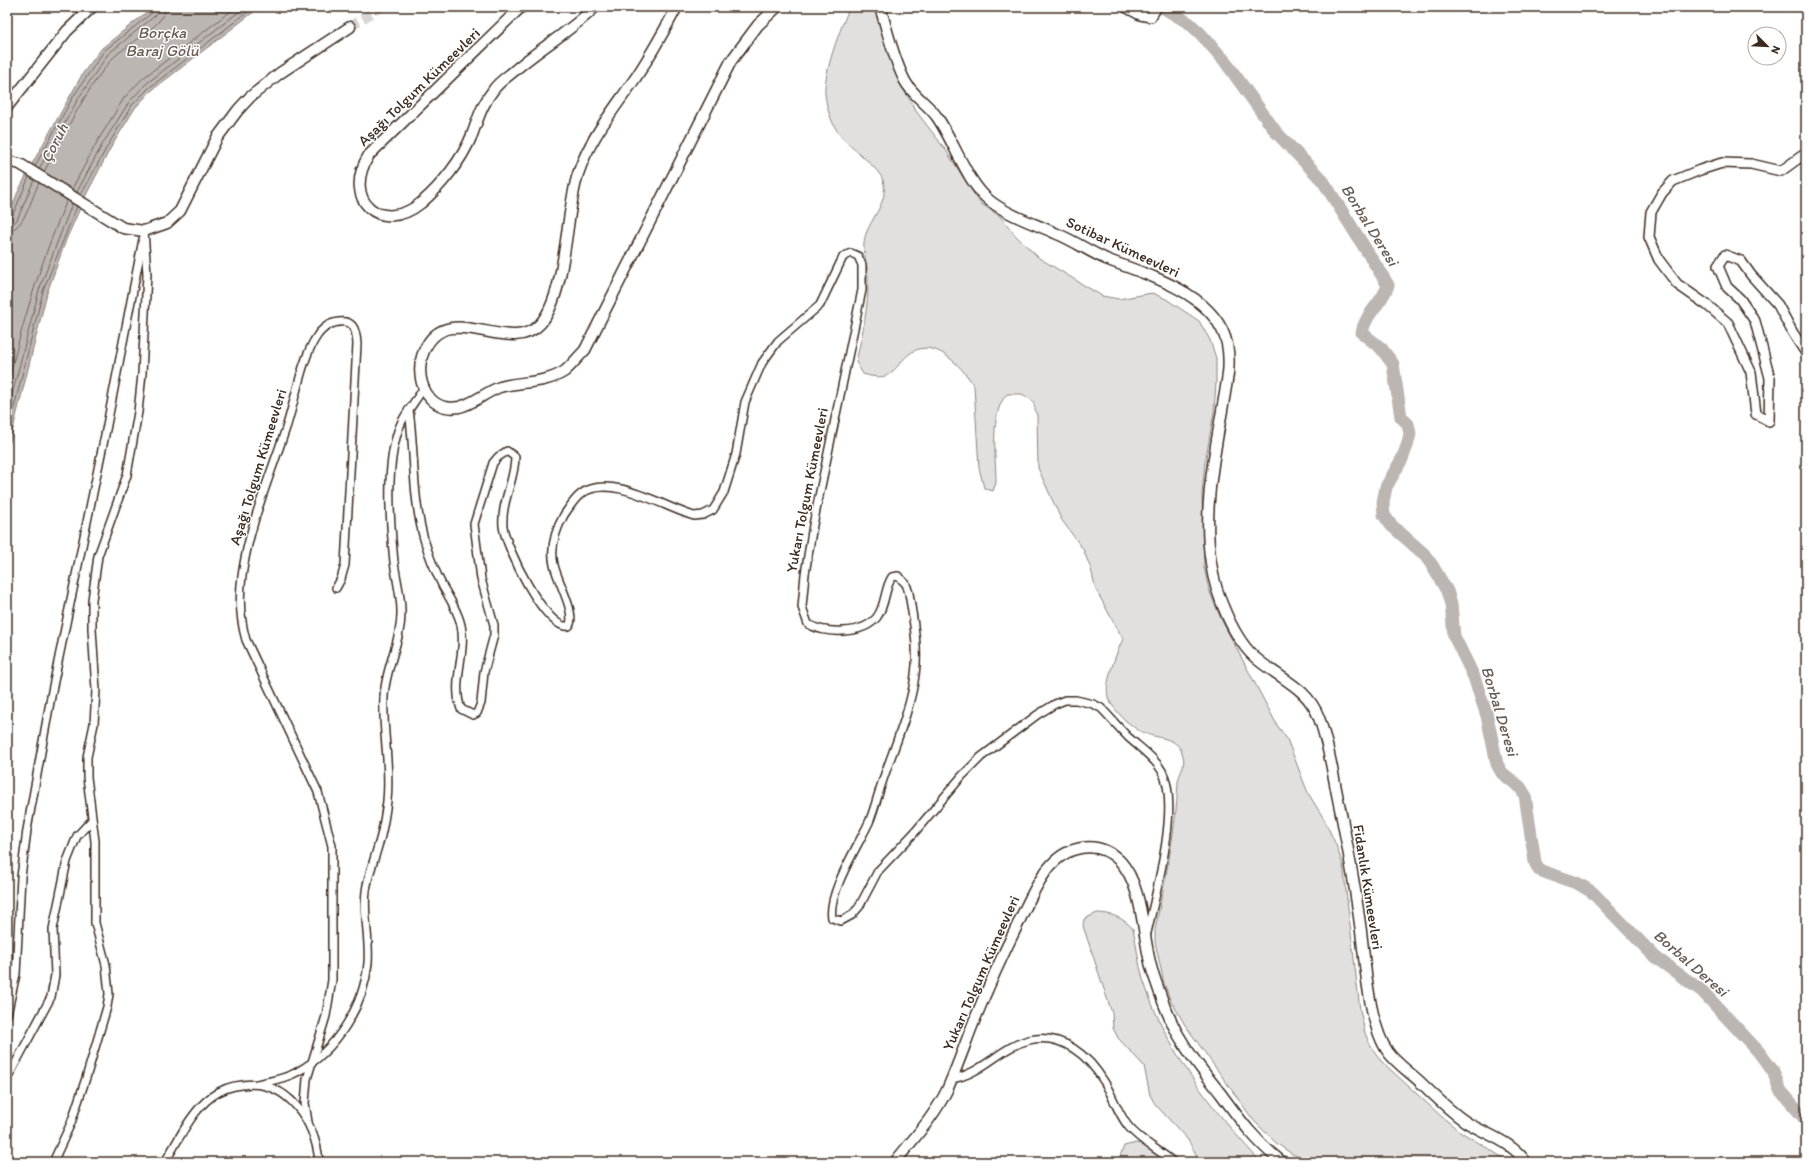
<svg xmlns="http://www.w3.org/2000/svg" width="1813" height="1169" viewBox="0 0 1813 1169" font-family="Itim,sans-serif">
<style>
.green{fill:#e2e0de;stroke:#8e857e}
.water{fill:#bcb6b3;stroke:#887e77}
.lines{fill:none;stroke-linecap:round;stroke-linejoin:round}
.shore{stroke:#6f625a;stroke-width:1}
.river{stroke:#bcb6b3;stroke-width:13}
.primary-tunnel{stroke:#d8d4d2;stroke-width:10;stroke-dasharray:10 5;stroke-linecap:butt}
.street-casing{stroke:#3b2a1e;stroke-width:10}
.secondary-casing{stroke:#3b2a1e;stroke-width:12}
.primary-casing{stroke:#3b2a1e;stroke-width:13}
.street{stroke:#fff;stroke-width:7}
.secondary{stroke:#fff;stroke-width:9}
.primary{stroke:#fff;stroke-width:10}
.labels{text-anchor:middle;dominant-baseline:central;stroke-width:3;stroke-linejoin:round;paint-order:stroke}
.street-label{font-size:15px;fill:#3b2a1e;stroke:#fff}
.water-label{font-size:16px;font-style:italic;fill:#685b52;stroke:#fff}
</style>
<rect width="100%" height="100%" fill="#fff"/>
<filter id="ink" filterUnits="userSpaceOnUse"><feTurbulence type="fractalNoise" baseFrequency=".025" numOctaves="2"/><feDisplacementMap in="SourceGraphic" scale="8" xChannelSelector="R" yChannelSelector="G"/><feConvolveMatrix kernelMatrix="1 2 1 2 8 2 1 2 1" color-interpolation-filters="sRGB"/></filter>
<g filter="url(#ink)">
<g class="green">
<path d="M850 7H874L900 83 916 111 945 149 980 203 1001 217 1015 235 1039 258 1102 296 1119 299 1152 293 1166 299 1199 321 1210 340 1216 358V383L1214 412 1205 463 1202 494 1204 567 1209 590 1221 619 1277 725 1287 739 1308 793 1324 819 1336 845 1343 865 1360 1010 1365 1033 1370 1045 1381 1061 1442 1117 1461 1132 1510 1162H1310L1292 1154 1276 1143 1254 1121 1185 1025 1170 999 1164 983 1155 942V929C1165 881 1176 832 1178 782 1179 773 1186 765 1183 756 1179 737 1160 739 1147 734 1139 732 1133 726 1126 721 1120 715 1111 706 1108 697 1104 684 1117 651 1123 639L1096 590 1091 569 1083 549 1061 519 1038 468 1037 416 1033 401 1022 394H1007C989 413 996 457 996 483L993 491 984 488 979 468 974 386C962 366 932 334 908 355 901 361 894 373 885 376 878 378 870 376 863 374L856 362C862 335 869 306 868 278 868 267 863 254 864 242 867 220 890 204 883 180 879 169 856 151 847 143 834 131 827 112 825 94 823 74 841 26 850 7Z"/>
<path d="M1097 913C1111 913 1124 918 1133 929 1137 945 1138 963 1143 979 1165 1049 1212 1110 1261 1162H1197V1156L1188 1140 1155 1104 1150 1095 1144 1066 1118 1038 1113 1028 1112 1013 1083 926 1084 919Z"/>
<polygon points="1136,1143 1142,1144 1167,1162 1118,1162 1124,1146"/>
</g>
<polygon class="water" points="153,7 260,7 151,91 135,108 110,149 85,197 66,240 47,293 7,453 7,221 17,194 32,164 83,73 102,48"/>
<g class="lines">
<g class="shore">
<polyline points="35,166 73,97 104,51 153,12 155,7"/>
<polyline points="39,169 78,99 108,54 156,15 160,7"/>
<path d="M44 172C63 136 86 89 112 59 125 45 165 26 166 7"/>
<polyline points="72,189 97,142 124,98 142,79 236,7"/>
<polyline points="77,192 102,145 129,102 146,84 245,7"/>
<polyline points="81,195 107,147 132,105 149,88 254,7"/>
<polyline points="7,220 12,217 29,177"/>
<polyline points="7,225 13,224 17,220 34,180"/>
<path d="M7 231C25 230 31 198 39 183"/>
<path d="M7 388C22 323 41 261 67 200"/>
<polyline points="7,414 39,290 72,204"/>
<polyline points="7,436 43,291 77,206"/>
</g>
<path class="river" d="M1162 7 1189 23 1200 33 1224 60 1276 132 1323 181 1388 285C1383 303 1365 313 1362 333L1381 348 1393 364 1401 417 1408 424 1410 434 1407 446 1402 459 1386 487 1383 502 1384 515 1391 525 1424 554 1432 565 1447 591 1451 604 1454 636 1474 677 1487 716 1497 764 1502 773 1520 787 1525 795 1535 862 1539 870 1547 873 1577 883 1592 892 1655 957 1702 991 1758 1051 1773 1071 1780 1090 1806 1120"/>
<polyline class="primary-tunnel" points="350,27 380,7"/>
<defs>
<g id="street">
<path d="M409 410C415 453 412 497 424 539 429 556 435 571 443 587 450 599 458 611 461 625 467 653 451 682 461 709L473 715 477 713 481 703 484 672 494 635V625L481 579 474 524 493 463 498 457 507 451 515 457C515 480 501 502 503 526 505 546 546 631 569 626 577 614 557 580 554 565 550 547 555 531 564 515 569 508 574 499 581 494 610 472 665 508 694 516L703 515 713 510 724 492 736 454 745 402 762 363 778 341 820 305 843 257 851 253 858 256 862 265V290L813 525 805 574 802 607 808 624C825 634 863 635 877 617 886 605 884 589 892 577L898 576 906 584 909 593C913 619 919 648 915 675 911 707 897 740 886 771 880 787 876 804 870 820 860 843 827 893 832 918L841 921 852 915 859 907 878 871 914 833 962 776 981 757 1037 715 1055 704 1065 700H1076L1093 704 1101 708C1110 717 1119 728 1128 737 1140 748 1154 757 1162 771 1181 805 1155 896 1147 933"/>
<polyline points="7,1015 16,974 21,877 27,830 52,691 106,430 143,239"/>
<polyline points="7,1079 51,997 55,975 53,929 67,861 77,836 92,820"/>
<path d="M951 1079C983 1074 1000 1047 1029 1040 1062 1032 1089 1056 1105 1083 1113 1097 1118 1113 1128 1126 1140 1141 1158 1149 1173 1162"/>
<path d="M257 1084C270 1081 285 1079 297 1072 336 1051 364 1006 368 963 370 939 363 915 366 891 368 875 374 861 378 846 383 832 385 816 387 801 391 766 382 732 384 697 385 668 402 640 401 611 401 595 396 578 394 562 390 521 385 467 399 428 404 414 415 402 423 389"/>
<path d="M308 1122 305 1103 307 1079 326 1016 332 980V846L318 792 246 640C240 619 239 597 242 576 249 525 269 479 285 431 295 403 301 359 317 336 320 331 328 324 334 323 353 318 356 328 357 344L345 565 341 579 336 588"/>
<polyline points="53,1162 71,1123 86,1078 107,1007 109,994 106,965 95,923 95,841 87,777 87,757 94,724 96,690 92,629 92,600 98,556 127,475 138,412 142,374 147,274 144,231"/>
<path d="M165 1162C178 1141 191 1112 211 1097 220 1090 230 1086 242 1085 287 1078 316 1122 319 1162"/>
</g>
<g id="secondary">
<polyline points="1125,7 1140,15 1151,17 1157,7"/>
<polyline points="1806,153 1781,171 1751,164 1722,163 1700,170 1673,181 1662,193 1651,212 1649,237 1659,260 1677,284 1707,305 1728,323 1751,372 1756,414 1769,421 1770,378 1755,321 1740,299 1727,287 1718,266 1725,255 1741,261 1751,275 1778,305 1793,333 1806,353"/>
</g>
<g id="primary">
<path d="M521 7 369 155C341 200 381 235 421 203 441 186 462 160 472 135 478 119 482 104 494 89 499 82 507 77 514 71 540 48 571 31 595 7"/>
<path d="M677 7C663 33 649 59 632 83 612 112 589 140 578 174 565 214 567 294 540 324 510 358 447 297 424 351 413 376 426 413 459 407 473 404 486 392 500 387 521 381 546 384 565 371 572 365 578 357 585 350L731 61 758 25 777 7"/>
<path d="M880 7C888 32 893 58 905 81 913 96 928 104 937 117 954 141 967 183 990 201 1010 216 1033 223 1055 233 1073 240 1088 251 1106 259 1147 275 1216 293 1227 344 1229 354 1229 364 1228 374 1219 436 1201 501 1211 563 1215 593 1234 641 1258 660 1281 679 1308 688 1319 718 1328 742 1332 769 1337 794 1346 837 1354 880 1360 924 1365 958 1368 1024 1388 1052 1396 1063 1408 1071 1418 1080 1433 1094 1448 1110 1466 1122 1487 1135 1511 1141 1526 1162"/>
<polyline points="7,107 67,31 92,7"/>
<polyline points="7,161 20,164 123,228 144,231 167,223 180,211 217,138 238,110 250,97 280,73 350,27"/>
<path d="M895 1162C913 1139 934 1117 947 1090 956 1070 963 1050 971 1029 985 994 1001 958 1018 924 1026 906 1035 886 1047 870 1065 846 1097 838 1120 861 1144 887 1142 937 1152 970 1160 994 1169 1021 1182 1041 1193 1060 1208 1077 1221 1094 1240 1120 1257 1143 1282 1162"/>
</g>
</defs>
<use href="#street" class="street-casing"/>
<use href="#secondary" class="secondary-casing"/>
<use href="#primary" class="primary-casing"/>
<use href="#street" class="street"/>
<use href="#secondary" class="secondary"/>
<use href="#primary" class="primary"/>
</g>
</g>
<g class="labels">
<g class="street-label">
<text transform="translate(419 87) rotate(-44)">Aşağı Tolgum Kümeevleri</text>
<text transform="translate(1123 247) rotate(25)">Sotibar Kümeevleri</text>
<text transform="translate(258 467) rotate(-73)">Aşağı Tolgum Kümeevleri</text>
<text transform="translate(807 490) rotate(-79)">Yukarı Tolgum Kümeevleri</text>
<text transform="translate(1368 887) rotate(81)">Fidanlık Kümeevleri</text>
<text transform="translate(981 973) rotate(-66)">Yukarı Tolgum Kümeevleri</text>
</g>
<g class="water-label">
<text x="162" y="32">Borçka<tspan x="162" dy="18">Baraj Gölü</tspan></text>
<text transform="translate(54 143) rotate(-63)">Çoruh</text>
<text transform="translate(1370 225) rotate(58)">Borbal Deresi</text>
<text transform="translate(1500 711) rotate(73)">Borbal Deresi</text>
<text transform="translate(1691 963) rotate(41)">Borbal Deresi</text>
</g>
</g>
<rect width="1813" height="1169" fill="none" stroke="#fff" stroke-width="24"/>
<rect x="12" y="12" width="1789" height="1145" fill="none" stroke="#3b2a1e" stroke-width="1.5" filter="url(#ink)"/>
<g transform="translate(1767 46) rotate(114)"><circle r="19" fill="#ffffff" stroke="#b1aaa5"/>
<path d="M0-3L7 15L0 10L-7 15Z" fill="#3b2a1e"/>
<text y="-6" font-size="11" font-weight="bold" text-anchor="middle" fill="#3b2a1e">N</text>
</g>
</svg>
